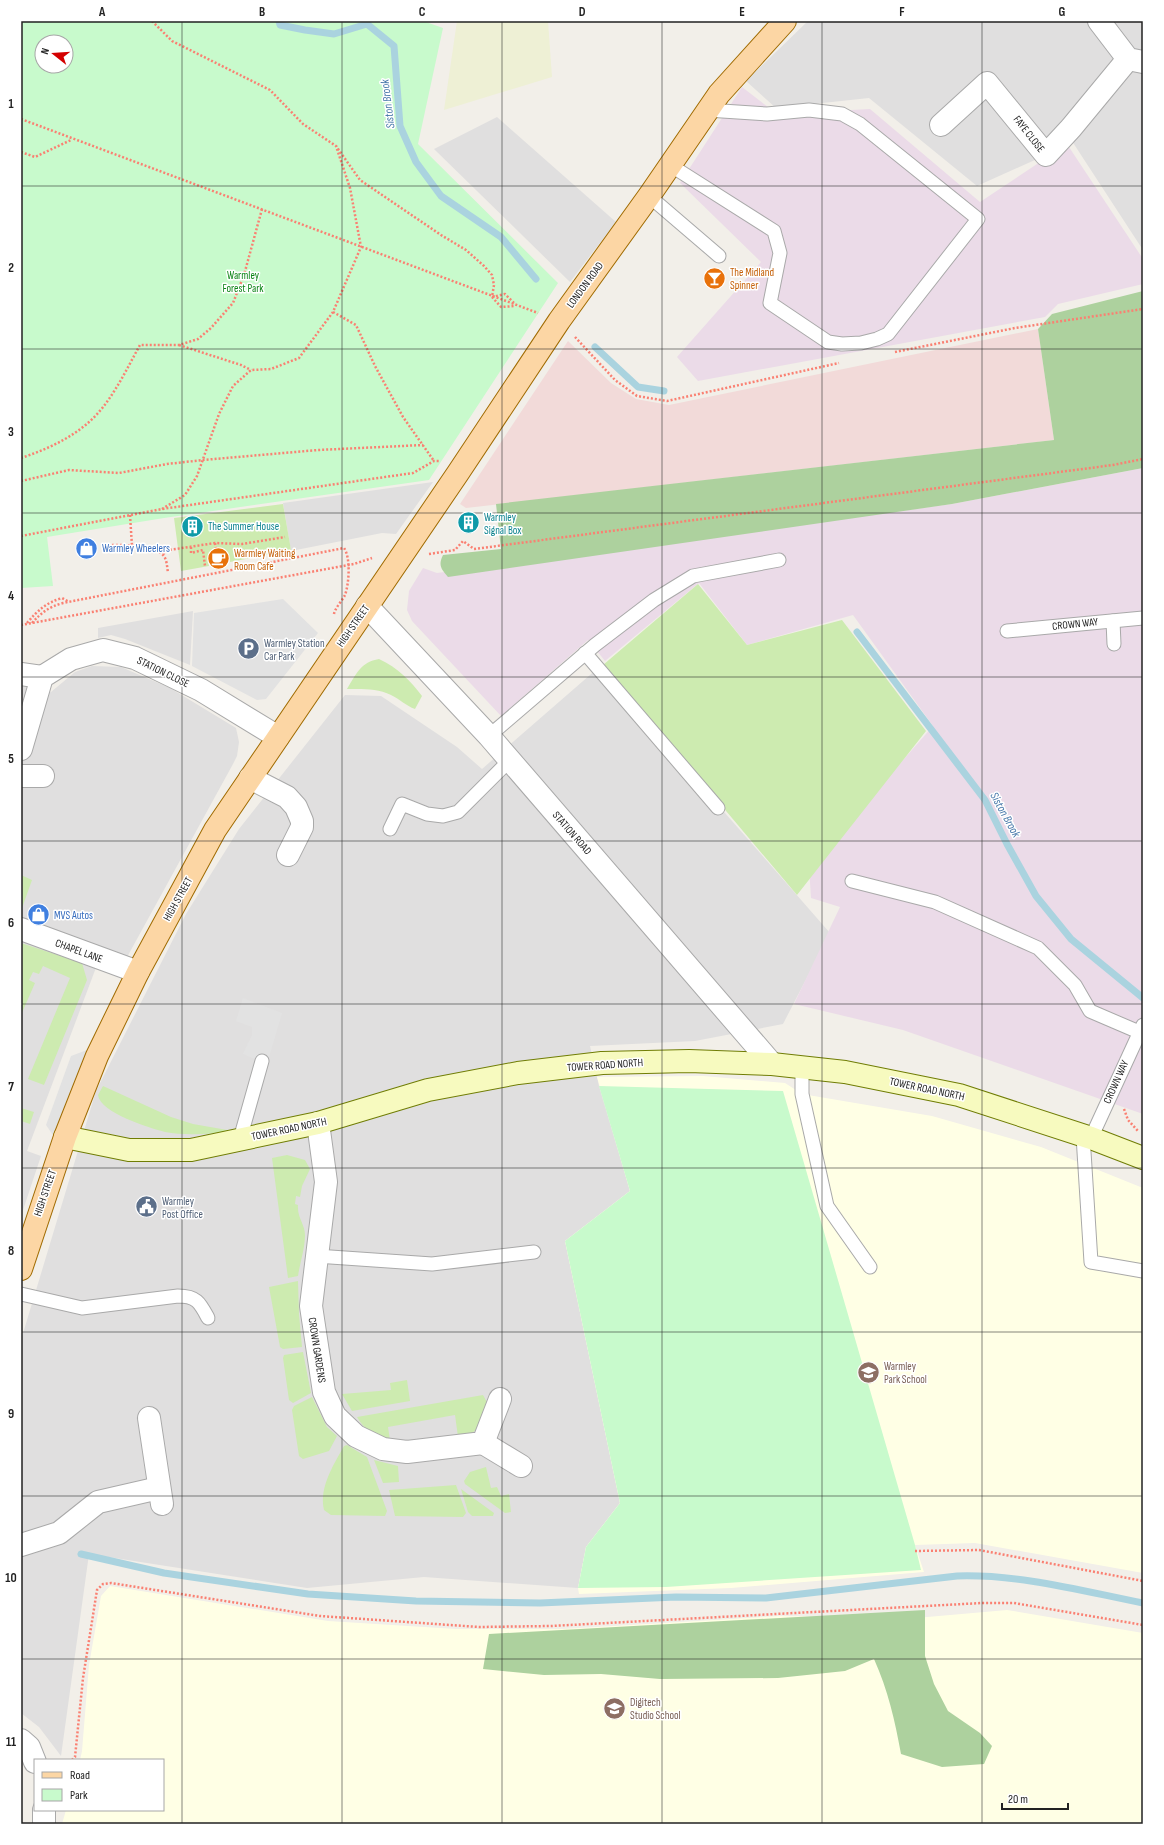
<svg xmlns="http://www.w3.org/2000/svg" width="1164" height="1845" viewBox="0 0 1164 1845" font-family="'Sofia Sans Condensed',sans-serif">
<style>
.residential{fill:#e0dfdf}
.commercial{fill:#f2dad9}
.industrial{fill:#ebdbe8}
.education{fill:#ffffe5}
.farmland{fill:#eef0d5}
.grass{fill:#cdebb0}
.forest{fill:#add19e}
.park{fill:#c8facc;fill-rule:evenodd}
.parking{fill:#e2e2e2}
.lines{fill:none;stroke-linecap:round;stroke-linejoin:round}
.stream{stroke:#aad3df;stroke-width:7}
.lane-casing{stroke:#a9a9a9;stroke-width:15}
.street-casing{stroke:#a9a9a9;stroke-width:24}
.secondary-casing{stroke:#707d05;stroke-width:24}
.primary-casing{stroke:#a06b00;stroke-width:24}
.path{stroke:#fa8072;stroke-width:2.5;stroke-dasharray:2 2;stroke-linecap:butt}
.lane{stroke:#fff;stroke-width:13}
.street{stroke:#fff;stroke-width:22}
.secondary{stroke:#f7fabf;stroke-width:22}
.primary{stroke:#fcd6a4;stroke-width:22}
.grid{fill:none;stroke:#222;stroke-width:1;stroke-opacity:0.55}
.labels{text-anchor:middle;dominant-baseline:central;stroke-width:3;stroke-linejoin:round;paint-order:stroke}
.street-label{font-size:11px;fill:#222;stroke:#fff}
.food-label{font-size:11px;fill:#c56008;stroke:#fff;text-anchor:start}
.park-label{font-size:11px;fill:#0c8416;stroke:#fff}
.culture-label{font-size:11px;fill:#0d838f;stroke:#fff;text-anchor:start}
.shop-label{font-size:11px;fill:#366cbe;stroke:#fff;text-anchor:start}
.service-label{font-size:11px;fill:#4e5e75;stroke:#fff;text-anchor:start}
.education-label{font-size:11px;fill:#785e54;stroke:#fff;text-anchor:start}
.water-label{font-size:12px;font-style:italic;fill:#4a7aab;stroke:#fff}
.neatline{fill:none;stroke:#222;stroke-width:1.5}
.grid-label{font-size:13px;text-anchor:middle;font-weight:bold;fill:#222}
</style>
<rect width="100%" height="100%" fill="#f2efe9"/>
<g class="residential">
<polygon points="808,21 1143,21 1143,250 1068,135 1046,155 977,186 869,98 776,108 746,81"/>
<polygon points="497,117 616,222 570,282 434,149"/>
<polygon points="433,482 396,534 382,533 291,551 283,503"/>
<polygon points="193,611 190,665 125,639 111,635 98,638 98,628"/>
<polygon points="92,666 121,667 170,688 236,728 239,742 237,756 233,764 126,959 103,949 27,1151 41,1156 21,1216 21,686 51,692 75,672"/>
<polygon points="598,668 830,933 783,1024 695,1041 590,1046 599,1086 630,1191 565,1241 620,1503 586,1547 578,1588 424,1577 307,1588 89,1554 61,1756 39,1727 21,1713 21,1340 96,1091 186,914 239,829 345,695 381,696 457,747 482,769"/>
</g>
<polygon class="commercial" points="1038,329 1054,440 466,508 460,504 568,341 611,383 636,399 669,405"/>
<g class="industrial">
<polygon points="742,87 777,114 870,109 980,202 1067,144 1143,259 1143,284 1058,304 1045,317 698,381 677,357 761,262 680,183"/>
<polygon points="1143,468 1143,1114 903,1030 794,1004 840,907 811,898 809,867 933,726 853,615 747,645 699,583 605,661 588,640 501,716 412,621 407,610 409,591 423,568 437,573 952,504"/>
</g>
<g class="education">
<polygon points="703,1076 785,1083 802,1094 932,1116 1041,1147 1143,1188 1143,1573 975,1543 915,1545 924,1572 731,1588 579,1594 578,1588 586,1547 620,1503 565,1241 630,1191 597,1077"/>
<polygon points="110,1586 328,1621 456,1629 563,1629 779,1616 916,1618 1007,1610 1143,1633 1143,1824 62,1824 66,1810 163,1810 163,1760 80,1760 82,1751 89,1665 101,1596"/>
</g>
<polygon class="farmland" points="457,21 548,21 552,77 444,110"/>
<g class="grass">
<polygon points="283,504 291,550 230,562 228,552 208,555 209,566 181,571 174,518"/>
<polygon points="698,584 747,645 842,620 926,731 797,895 603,665"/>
<path d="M379 659C398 668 410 680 422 696L415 709C406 706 400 699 391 695 377 688 362 689 347 689 356 674 361 662 379 659Z"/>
<polygon points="21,875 32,880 21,911"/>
<polygon points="21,943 82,963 87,980 44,1085 28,1079 70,978 43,966 39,974 33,972 29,980 35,983 21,1015"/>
<path d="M103 1086 171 1117 193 1124 233 1131C213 1134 185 1136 165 1132 150 1128 100 1113 98 1095Z"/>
<polygon points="21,1108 34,1112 30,1124 21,1121"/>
<path d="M287 1155 305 1160 310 1169 302 1186 300 1197 296 1196 295 1204 298 1205C297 1218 305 1224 305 1235 305 1248 300 1263 298 1276L288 1278 272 1158Z"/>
<polygon points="298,1281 299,1314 302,1347 283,1349 280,1347 269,1287"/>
<polygon points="303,1352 311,1393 293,1403 289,1400 283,1358 284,1355"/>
<polygon points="407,1380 410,1401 352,1411 342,1394 391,1390 390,1383"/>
<path d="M483 1395 488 1404C482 1421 480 1435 458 1437L455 1415 388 1427 390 1440C376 1436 364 1430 357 1417Z"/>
<polygon points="312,1397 327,1427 337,1436 329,1451 303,1459 299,1456 292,1410 294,1406"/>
<path d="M347 1445 367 1457 387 1511 385 1516 331 1515 324 1510C319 1487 333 1466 344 1446Z"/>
<polygon points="374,1460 398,1466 399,1482 383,1483"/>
<polygon points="486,1467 491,1488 497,1487 501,1496 509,1494 511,1512 505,1513 465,1484 464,1481 470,1472"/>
<polygon points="456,1485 466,1513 463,1517 395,1516 389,1490"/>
<polygon points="461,1489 494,1513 493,1516 472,1516 468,1512"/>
</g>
<g class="forest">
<path d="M1143 291V468L952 504 448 577C441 569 438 565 443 555L501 549 496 504 1054 440 1038 329 1052 314Z"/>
<path d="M925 1610V1656L934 1684 948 1711 980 1733 992 1746 984 1764 942 1767 901 1754C895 1721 888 1690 874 1659L845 1671 778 1678 660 1679 601 1674 544 1675 483 1669 489 1634Z"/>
</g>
<g class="park">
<path d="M21 21H423L443 28 418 144 558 283 429 480 164 518 47 537 53 586 21 588ZM42 42H66V66H42Z"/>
<polygon points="599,1086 783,1091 915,1545 921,1570 666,1587 578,1588 586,1547 620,1503 565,1241 630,1191"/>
</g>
<g class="parking">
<polygon points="283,599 318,633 266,699 257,700 192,666 194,613"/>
<polygon points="243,998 282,1013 267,1064 243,1054 252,1035 252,1027 236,1021"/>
<polygon points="87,1050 55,1138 46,1125 71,1056"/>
</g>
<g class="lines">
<g class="stream">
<polyline points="279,21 280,25 305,30 334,34 367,24 394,46 400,126 416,162 441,196 501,237 536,279"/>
<polyline points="595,347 638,387 664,391"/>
<polyline points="857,632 985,800 1007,844 1036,896 1071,939 1143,998"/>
<path d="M81 1554 164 1573 308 1594 416 1601 540 1603 676 1597 766 1598 957 1576C1020 1574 1082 1591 1143 1603"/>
</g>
<defs>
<g id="lane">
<polyline points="670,165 774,231 780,253 770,303 828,342 842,344 861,343 877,339 888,334 978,219 860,124 842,114 809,110 767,114 707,110"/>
<polyline points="649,196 719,256"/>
<polyline points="1113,621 1114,644"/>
<polyline points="1007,631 1143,618"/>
<polyline points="585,653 718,808"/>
<polyline points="489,736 595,645 654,600 693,576 779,560"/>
<polyline points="390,829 402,804 427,814 443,816 458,812 510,760"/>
<polyline points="852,881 935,902 1038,948 1075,985 1090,1011 1139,1032"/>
<polyline points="802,1067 802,1094 827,1206 870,1267"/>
<polyline points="1083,1136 1091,1262 1143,1271"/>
<polyline points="1091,1138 1143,1025"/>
<polyline points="240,1139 262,1061"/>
<polyline points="316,1256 432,1264 534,1252"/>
<path d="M21 1294 82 1308 178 1296C197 1296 200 1303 208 1318"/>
</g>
<g id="street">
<polyline points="1099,21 1128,59 1143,62"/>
<polyline points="941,125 987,83 1046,155 1071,128 1128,59"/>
<polyline points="367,606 489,736 772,1064"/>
<polyline points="21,674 42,677"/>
<polyline points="21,749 42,677 71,659 103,650 135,658 201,690 278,737"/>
<polyline points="21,776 43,776"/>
<polyline points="250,778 287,797 296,807 302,821 302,827 288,855"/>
<polyline points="21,929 138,972"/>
<polyline points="318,1123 326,1182 311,1306 324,1392 335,1416 356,1436 383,1449 407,1452 483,1443 500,1399"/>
<polyline points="149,1418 162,1504"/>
<polyline points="483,1443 521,1466"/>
<polyline points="21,1545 59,1533 98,1502 159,1488"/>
<polyline points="21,1740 29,1747 35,1762"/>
<polyline points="44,1810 44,1824"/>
</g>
<polyline id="secondary" points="65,1137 129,1150 191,1150 318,1123 428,1090 518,1073 602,1063 689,1061 772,1064 845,1072 959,1095 1091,1138 1143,1158"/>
<polyline id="primary" points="21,1269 65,1137 97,1056 138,972 215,830 458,473 559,321 649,196 719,94 785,21"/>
</defs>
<use href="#lane" class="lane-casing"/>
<use href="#street" class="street-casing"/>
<use href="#secondary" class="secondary-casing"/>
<use href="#primary" class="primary-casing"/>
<g class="path">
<polyline points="152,21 172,41 270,90 303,124 336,146 360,180 441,235 466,250 484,266 492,275 494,285 492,297"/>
<polyline points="21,119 538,313"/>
<polyline points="21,152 35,157 71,140"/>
<polyline points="492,297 505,294 515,304"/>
<polyline points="492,297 501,307 515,306"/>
<polyline points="333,312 356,325 375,366 403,417 434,461"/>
<polyline points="575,337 615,380 637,396 667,401 839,363"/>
<polyline points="179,345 241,365 251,370"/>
<polyline points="895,352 1015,328 1143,309"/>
<path d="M21 458C45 450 70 439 89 422 111 403 126 370 140 345H179L198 339 211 328 233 303 244 275 262 209"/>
<polyline points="21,481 69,470 119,473 167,464 203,460 318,450 423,445"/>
<polyline points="162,509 185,495 197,476 219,414 233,386 251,370 271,369 299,358 333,312 361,247 350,188 336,146"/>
<polyline points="130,515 132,546"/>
<polyline points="21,536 162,509 413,473 434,461 439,461"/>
<polyline points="215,543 217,554"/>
<path d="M104 545C118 545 153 544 163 555 167 559 167 567 168 573"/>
<polyline points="191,547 191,553 203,550 205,566"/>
<polyline points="163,554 169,550 215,543 242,544 285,537"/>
<polyline points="429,554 455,550 463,541 474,549 1113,465 1143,459"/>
<path d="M27 623C38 610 46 603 62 598L69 602"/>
<path d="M32 623C42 612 49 607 63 603L344 548C351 558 349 584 345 595 342 601 335 608 334 614"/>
<polyline points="21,625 354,564 372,558"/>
<polyline points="1124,1109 1128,1120 1138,1131"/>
<polyline points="915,1551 979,1550 1143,1581"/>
<polyline points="72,1760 75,1757 83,1678 97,1590 103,1584 111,1583 320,1616 479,1627 551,1626 982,1603 1014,1603 1143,1625"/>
</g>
<use href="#lane" class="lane"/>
<use href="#street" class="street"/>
<use href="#secondary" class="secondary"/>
<use href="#primary" class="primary"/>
</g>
<path class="grid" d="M182 21V1824M342 21V1824M502 21V1824M662 21V1824M822 21V1824M982 21V1824M21 186H1143M21 349H1143M21 513H1143M21 677H1143M21 841H1143M21 1004H1143M21 1168H1143M21 1332H1143M21 1496H1143M21 1659H1143"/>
<defs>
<symbol id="bar-disc" viewBox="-11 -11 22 22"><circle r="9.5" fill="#e8710a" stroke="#fff"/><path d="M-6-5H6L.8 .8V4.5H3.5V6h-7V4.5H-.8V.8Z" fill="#fff"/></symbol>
<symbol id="building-disc" viewBox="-11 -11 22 22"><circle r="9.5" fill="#0f9aa8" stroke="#fff"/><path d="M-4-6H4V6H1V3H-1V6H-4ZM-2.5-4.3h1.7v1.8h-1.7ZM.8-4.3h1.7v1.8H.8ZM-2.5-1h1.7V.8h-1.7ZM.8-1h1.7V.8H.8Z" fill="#fff"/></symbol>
<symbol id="shop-disc" viewBox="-11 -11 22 22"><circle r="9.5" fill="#3f7fe0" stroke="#fff"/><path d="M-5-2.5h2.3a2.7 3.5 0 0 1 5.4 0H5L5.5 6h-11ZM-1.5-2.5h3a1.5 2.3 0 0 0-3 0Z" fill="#fff"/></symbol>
<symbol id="cafe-disc" viewBox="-11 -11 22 22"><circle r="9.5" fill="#e8710a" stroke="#fff"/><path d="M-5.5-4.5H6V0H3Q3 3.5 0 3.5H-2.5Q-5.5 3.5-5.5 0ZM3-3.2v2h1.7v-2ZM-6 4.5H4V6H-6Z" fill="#fff"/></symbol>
<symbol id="parking-disc" viewBox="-11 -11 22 22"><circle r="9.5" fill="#5c6f8a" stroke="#fff"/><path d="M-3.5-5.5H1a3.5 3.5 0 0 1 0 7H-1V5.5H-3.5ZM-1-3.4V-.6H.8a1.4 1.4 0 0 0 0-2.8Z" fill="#fff"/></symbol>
<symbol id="civic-disc" viewBox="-11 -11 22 22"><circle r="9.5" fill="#5c6f8a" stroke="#fff"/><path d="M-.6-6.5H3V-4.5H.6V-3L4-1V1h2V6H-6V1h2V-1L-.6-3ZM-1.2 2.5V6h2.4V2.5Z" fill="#fff"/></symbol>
<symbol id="school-disc" viewBox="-11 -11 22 22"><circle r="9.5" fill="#8d6e63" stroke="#fff"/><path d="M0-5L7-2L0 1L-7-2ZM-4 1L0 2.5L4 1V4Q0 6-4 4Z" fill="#fff"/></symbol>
</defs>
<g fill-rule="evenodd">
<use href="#bar-disc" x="702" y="266" width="25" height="25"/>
<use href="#building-disc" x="456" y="510" width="25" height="25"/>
<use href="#building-disc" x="180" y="514" width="25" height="25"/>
<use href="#shop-disc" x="74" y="536" width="25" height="25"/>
<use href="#cafe-disc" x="206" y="546" width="25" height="25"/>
<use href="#parking-disc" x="236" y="636" width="25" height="25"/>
<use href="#shop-disc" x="26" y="902" width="25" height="25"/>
<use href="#civic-disc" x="134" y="1194" width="25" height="25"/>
<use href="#school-disc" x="856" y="1360" width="25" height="25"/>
<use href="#school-disc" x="602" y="1696" width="25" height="25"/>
</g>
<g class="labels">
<g class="street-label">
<text transform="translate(1029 134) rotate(52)">FAYE CLOSE</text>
<text transform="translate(585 285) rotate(-54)">LONDON ROAD</text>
<text transform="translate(1075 624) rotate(-6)">CROWN WAY</text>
<text transform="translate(353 626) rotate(-55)">HIGH STREET</text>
<text transform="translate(163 672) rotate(26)">STATION CLOSE</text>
<text transform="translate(572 833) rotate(49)">STATION ROAD</text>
<text transform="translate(178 899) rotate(-61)">HIGH STREET</text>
<text transform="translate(79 951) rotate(20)">CHAPEL LANE</text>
<text transform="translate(605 1065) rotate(-4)">TOWER ROAD NORTH</text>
<text transform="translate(1116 1082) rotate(-66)">CROWN WAY</text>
<text transform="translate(927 1089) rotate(12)">TOWER ROAD NORTH</text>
<text transform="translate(289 1129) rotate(-12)">TOWER ROAD NORTH</text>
<text transform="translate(45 1193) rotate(-71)">HIGH STREET</text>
<text transform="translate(317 1350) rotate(81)">CROWN GARDENS</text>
</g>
<g class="food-label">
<text x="730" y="272">The Midland<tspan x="730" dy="13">Spinner</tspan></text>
<text x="234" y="553">Warmley Waiting<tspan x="234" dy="13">Room Cafe</tspan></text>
</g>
<g class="park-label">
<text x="243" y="275">Warmley<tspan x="243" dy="13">Forest Park</tspan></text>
</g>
<g class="culture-label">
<text x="484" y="517">Warmley<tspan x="484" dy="13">Signal Box</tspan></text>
<text x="208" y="526">The Summer House</text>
</g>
<g class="shop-label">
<text x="102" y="548">Warmley Wheelers</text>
<text x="54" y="915">MVS Autos</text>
</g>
<g class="service-label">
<text x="264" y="643">Warmley Station<tspan x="264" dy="13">Car Park</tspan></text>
<text x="162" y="1201">Warmley<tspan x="162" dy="13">Post Office</tspan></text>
</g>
<g class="education-label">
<text x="884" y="1366">Warmley<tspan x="884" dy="13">Park School</tspan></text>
<text x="630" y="1702">Digitech<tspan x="630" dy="13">Studio School</tspan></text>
</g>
<g class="water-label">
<text transform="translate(388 104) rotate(-97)">Siston Brook</text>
<text transform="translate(1005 815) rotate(61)">Siston Brook</text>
</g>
</g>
<rect width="1164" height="1845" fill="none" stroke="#ffffff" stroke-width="44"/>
<rect x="34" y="1759" width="130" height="52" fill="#ffffff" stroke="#a7a7a7"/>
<rect x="42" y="1772" width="20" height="6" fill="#fcd6a4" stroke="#a7a7a7"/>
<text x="70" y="1779" font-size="12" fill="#222222">Road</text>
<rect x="42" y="1789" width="20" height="12" fill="#c8facc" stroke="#a7a7a7"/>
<text x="70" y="1799" font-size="12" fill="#222222">Park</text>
<g transform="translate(54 54) rotate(287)"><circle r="19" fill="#ffffff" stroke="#a7a7a7"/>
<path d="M0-3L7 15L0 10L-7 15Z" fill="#d40000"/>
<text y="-6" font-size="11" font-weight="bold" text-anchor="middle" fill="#222222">N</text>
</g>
<path d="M1002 1803v6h66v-6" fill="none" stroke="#222222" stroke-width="2"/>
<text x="1008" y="1803" font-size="12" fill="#222222" stroke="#ffffff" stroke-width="3" paint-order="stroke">20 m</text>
<rect x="22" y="22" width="1120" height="1801" class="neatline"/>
<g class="grid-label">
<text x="102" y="16">A</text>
<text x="262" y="16">B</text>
<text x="422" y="16">C</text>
<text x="582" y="16">D</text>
<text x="742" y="16">E</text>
<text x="902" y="16">F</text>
<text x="1062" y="16">G</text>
<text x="11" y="108">1</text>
<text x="11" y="272">2</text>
<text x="11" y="436">3</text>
<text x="11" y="600">4</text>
<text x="11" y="763">5</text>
<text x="11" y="927">6</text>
<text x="11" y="1091">7</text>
<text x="11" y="1255">8</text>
<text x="11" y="1418">9</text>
<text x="11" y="1582">10</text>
<text x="11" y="1746">11</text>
</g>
</svg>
